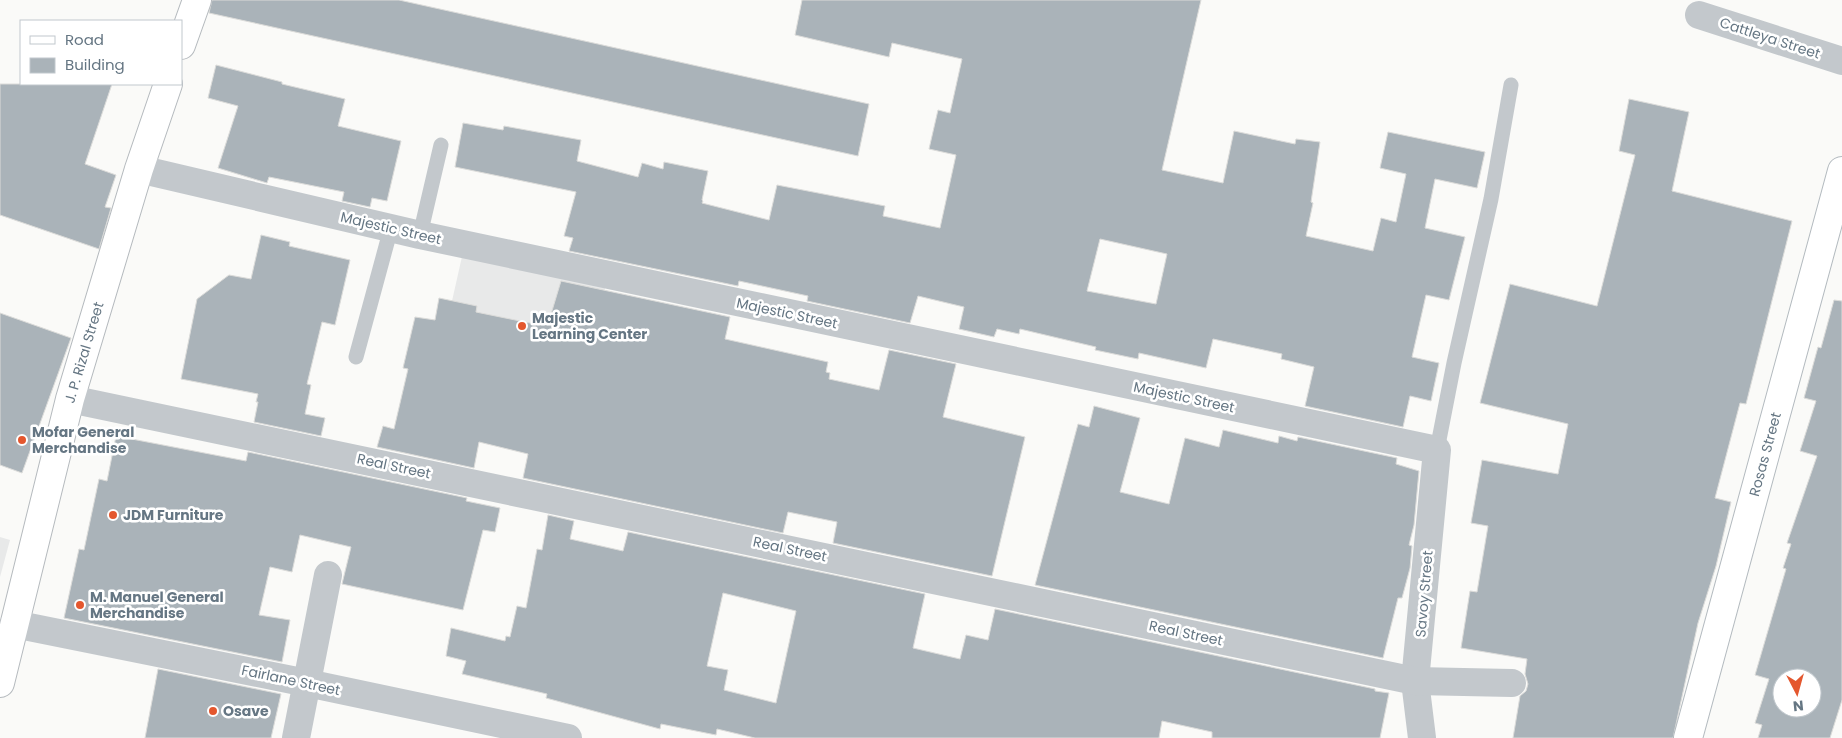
<svg xmlns="http://www.w3.org/2000/svg" width="1842" height="738" viewBox="0 0 1842 738" font-family="Poppins,sans-serif">
<style>
.built{fill:#e8e9e9}
.building{fill:#aab3b9;stroke:#dcdcda;fill-rule:evenodd}
.lines{fill:none;stroke-linecap:round;stroke-linejoin:round}
.secondary-casing{stroke:#b3babf;stroke-width:30}
.primary-casing{stroke:#b5babe;stroke-width:30}
.lane{stroke:#c3c8cc;stroke-width:15}
.street{stroke:#c3c8cc;stroke-width:28}
.secondary{stroke:#fff;stroke-width:28}
.primary{stroke:#fff;stroke-width:28}
.poi-dot{fill:#e4572e;stroke:#fff;stroke-width:2}
.labels{text-anchor:middle;dominant-baseline:central;stroke-width:5;stroke-linejoin:round;paint-order:stroke}
.street-label{font-size:14px;fill:#657683;stroke:#fff}
.poi-label{font-size:14px;font-weight:bold;fill:#657683;stroke:#fff;text-anchor:start}
</style>
<rect width="100%" height="100%" fill="#fafaf8"/>
<g class="built">
<polygon points="463,252 606,284 580,400 437,368"/>
<polygon points="0,537 10,540 0,577"/>
</g>
<g class="building">
<polygon points="212,0 399,0 869,104 858,156 209,13"/>
<path d="M802 0H1201L1162 170 1223 183 1234 131 1295 144 1296 139 1320 142 1311 202 1313 203 1306 236 1373 251 1381 218 1396 222 1406 174 1380 168 1388 132 1485 152 1477 188 1435 179 1425 228 1465 237 1449 300 1426 295 1412 357 1439 363 1431 401 1410 396 1403 427 1305 406 1314 367 1281 359 1282 354 1213 339 1206 368 1139 353 1138 359 1095 350 1096 347 1020 329 1019 334 997 329 994 337 959 329 964 307 918 296 910 323 807 301 808 296 739 281 738 286 569 251 573 238 564 236 576 192 455 167 463 123 503 130 504 126 581 140 577 161 638 177 642 163 663 169 664 162 708 171 702 200 703 201 702 203 769 220 777 185 885 206 883 216 940 228 956 155 929 149 938 110 950 113 962 59 892 43 889 57 795 35ZM1100 239 1167 254 1156 304 1087 291Z"/>
<polygon points="216,65 282,82 282,84 345,99 338,126 401,141 387,201 372,198 370,207 342,201 344,192 269,177 267,183 218,168 238,106 208,98"/>
<polygon points="0,84 112,84 85,164 116,175 105,207 111,208 99,249 0,215"/>
<polygon points="1629,99 1689,112 1672,191 1792,221 1746,404 1740,403 1715,498 1731,502 1716,566 1698,623 1673,738 1513,738 1520,696 1526,691 1528,684 1525,674 1527,659 1461,648 1470,591 1477,592 1488,526 1471,523 1482,460 1558,474 1568,424 1480,403 1510,284 1597,306 1635,155 1619,151"/>
<polygon points="261,235 290,242 289,246 350,260 335,325 322,322 307,384 311,385 305,414 325,418 321,436 254,422 258,402 256,402 258,394 181,379 197,299 229,275 251,279"/>
<polygon points="561,281 730,317 725,339 828,362 826,372 830,373 829,379 879,390 889,350 956,364 943,417 1025,437 992,576 833,543 837,522 788,512 783,533 523,478 528,454 479,442 474,468 377,447 383,426 394,429 408,369 403,368 415,317 435,320 439,298 477,306 476,312 530,323 531,320 548,324"/>
<path d="M1834 300 1842 301V700L1830 738H1758L1762 725 1755 723 1769 679 1755 675 1786 569 1783 568 1791 544 1787 543 1817 456 1800 451 1816 401 1804 398 1818 347 1821 348ZM1782 678H1812V708H1782Z"/>
<polygon points="0,313 71,338 22,473 0,465"/>
<polygon points="1094,406 1140,418 1120,492 1169,504 1185,438 1219,447 1223,430 1278,443 1279,436 1297,441 1298,437 1397,458 1396,464 1419,471 1414,525 1409,545 1412,546 1410,568 1402,598 1398,598 1383,658 1035,585 1078,424 1089,427"/>
<polygon points="116,436 246,461 248,452 467,498 466,501 500,508 495,532 483,530 463,610 342,584 351,547 300,535 292,572 270,567 259,615 290,620 282,662 64,618 79,549 84,550 99,479 107,481"/>
<path d="M548 515 574 521 570 539 623 551 628 532 925 594 913 648 960 659 966 635 988 640 995 609 1375 689V691L1389 693 1380 738H1212V732L1162 721 1159 738H755L717 729 716 735 661 724 660 729 546 698 547 694 462 674 466 661 446 656 451 628 505 641 506 636 510 637 517 606 526 608 537 549 542 550ZM723 593 796 611 776 703 724 690 728 670 707 666Z"/>
<polygon points="158,669 281,694 271,738 145,738"/>
</g>
<g class="lines">
<defs>
<g id="secondary">
<path id="s1" d="M1688 738 1842 171"/>
</g>
<g id="primary">
<polyline points="181,45 197,0"/>
<path id="s2" d="M0 683 70 399 139 169 168 84"/>
</g>
</defs>
<use href="#secondary" class="secondary-casing"/>
<use href="#primary" class="primary-casing"/>
<g class="lane">
<polyline points="420,235 441,145"/>
<polyline points="356,357 391,228"/>
<polyline points="1437,450 1454,363 1491,199 1511,85"/>
</g>
<g class="street">
<polyline points="1699,15 1842,61"/>
<polyline points="139,169 420,235 1437,450 1415,681 1422,738"/>
<polyline points="70,399 1415,681 1512,683"/>
<polyline points="14,624 307,683 568,738"/>
<polyline points="296,738 328,575"/>
</g>
<use href="#secondary" class="secondary"/>
<use href="#primary" class="primary"/>
</g>
<g class="poi-dot">
<circle cx="522" cy="326" r="5"/>
<circle cx="22" cy="440" r="5"/>
<circle cx="113" cy="515" r="5"/>
<circle cx="80" cy="605" r="5"/>
<circle cx="213" cy="711" r="5"/>
</g>
<g class="labels">
<g class="street-label">
<text transform="translate(1770 38) rotate(18)">Cattleya Street</text>
<text transform="translate(391 228) rotate(13)">Majestic Street</text>
<text transform="translate(787 313) rotate(12)">Majestic Street</text>
<text stroke="none"><textPath href="#s2" startOffset="341">J. P. Rizal Street</textPath></text>
<text transform="translate(1184 397) rotate(12)">Majestic Street</text>
<text stroke="none"><textPath href="#s1" startOffset="294">Rosas Street</textPath></text>
<text transform="translate(394 466) rotate(12)">Real Street</text>
<text transform="translate(790 549) rotate(12)">Real Street</text>
<text transform="translate(1424 594) rotate(-85)">Savoy Street</text>
<text transform="translate(1186 633) rotate(12)">Real Street</text>
<text transform="translate(291 680) rotate(12)">Fairlane Street</text>
</g>
<g class="poi-label">
<text x="532" y="318">Majestic<tspan x="532" dy="16">Learning Center</tspan></text>
<text x="32" y="432">Mofar General<tspan x="32" dy="16">Merchandise</tspan></text>
<text x="123" y="515">JDM Furniture</text>
<text x="90" y="597">M. Manuel General<tspan x="90" dy="16">Merchandise</tspan></text>
<text x="223" y="711">Osave</text>
</g>
</g>
<rect x="20" y="20" width="162" height="65" fill="#ffffff" stroke="#c1c8cd"/>
<rect x="30" y="36" width="25" height="8" fill="#ffffff" stroke="#c1c8cd"/>
<text x="65" y="45" font-size="15" fill="#657683">Road</text>
<rect x="30" y="58" width="25" height="15" fill="#aab3b9" stroke="#c1c8cd"/>
<text x="65" y="70" font-size="15" fill="#657683">Building</text>
<g transform="translate(1797 693) rotate(174)"><circle r="24" fill="#ffffff" stroke="#c1c8cd"/>
<path d="M0-4L9 19L0 12L-9 19Z" fill="#e4572e"/>
<text y="-8" font-size="14" font-weight="bold" text-anchor="middle" fill="#657683">N</text>
</g>
</svg>
